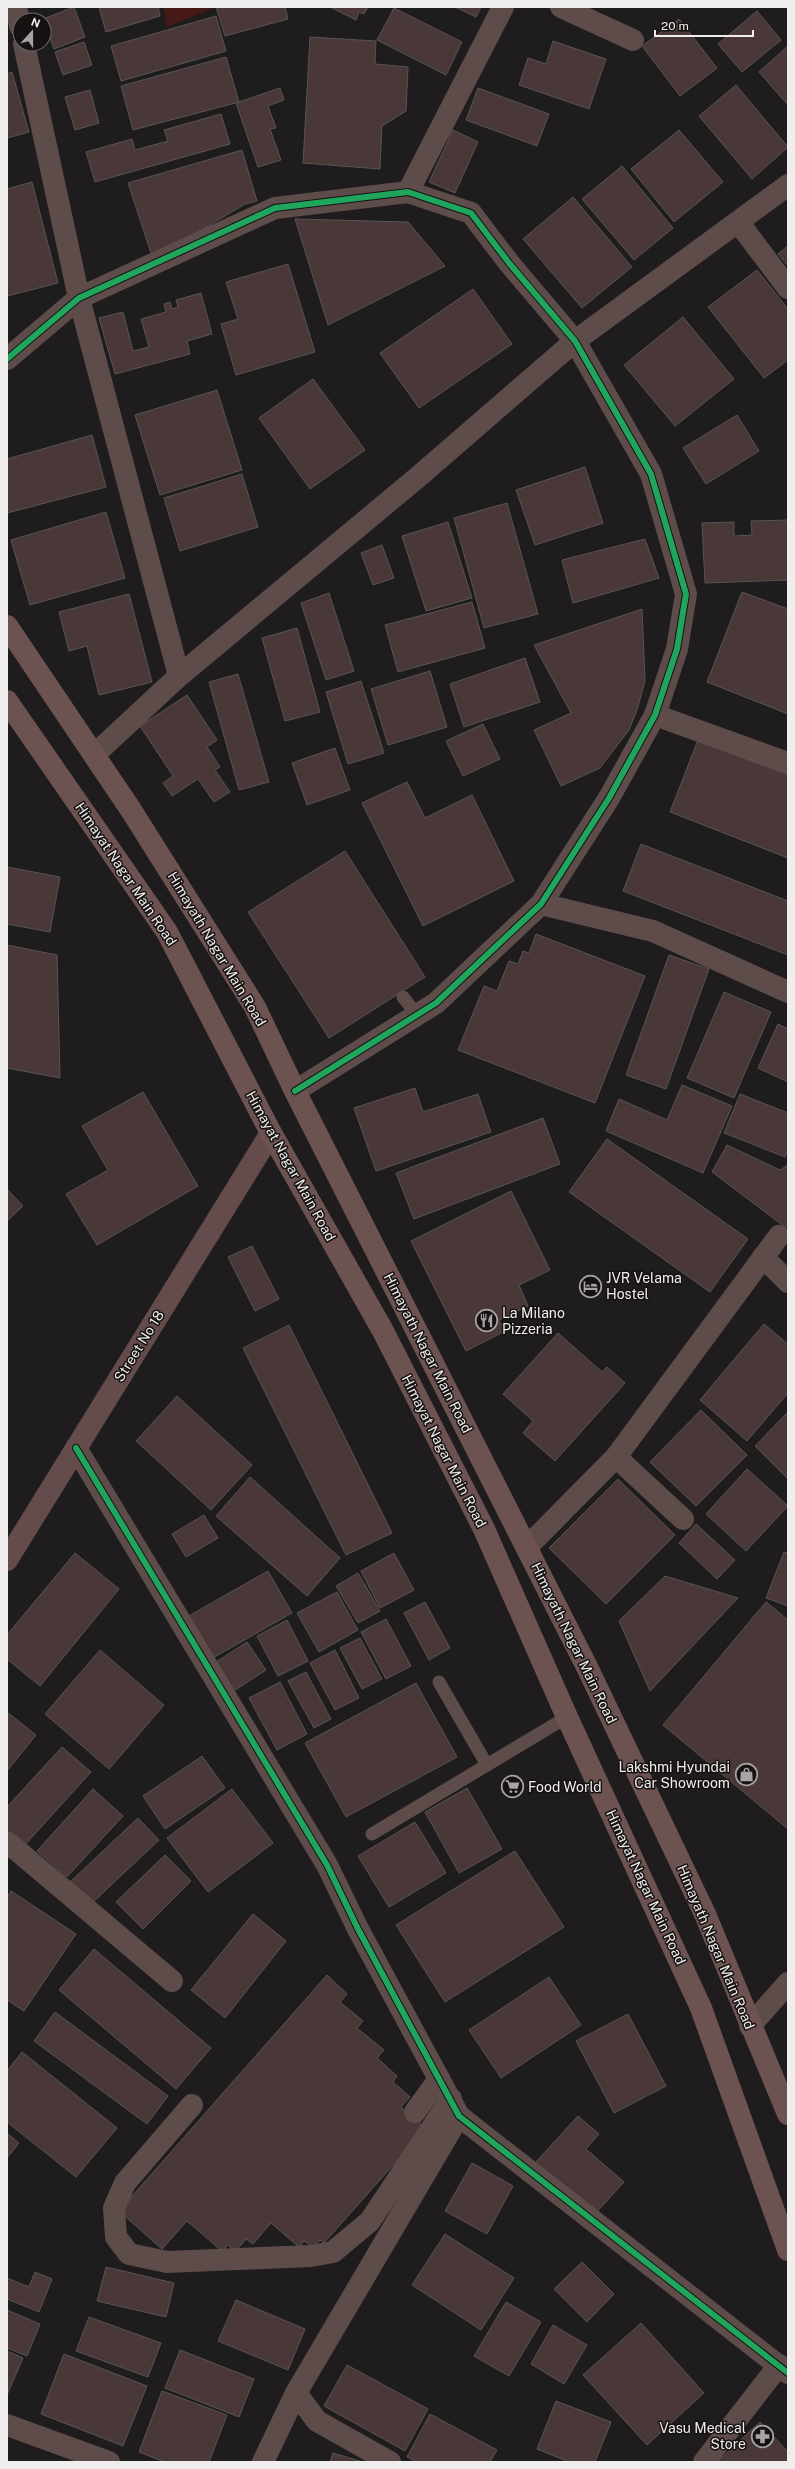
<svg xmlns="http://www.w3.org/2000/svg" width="795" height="2469" viewBox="0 0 795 2469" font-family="'Public Sans',sans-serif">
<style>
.green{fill:#471916}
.building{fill:#4a3838;stroke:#565555}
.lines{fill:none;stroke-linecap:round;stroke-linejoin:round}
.lane{stroke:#5e4c4b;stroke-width:13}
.street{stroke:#5e4c4b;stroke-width:22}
.secondary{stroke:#634c4b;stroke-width:22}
.primary{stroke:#6c5251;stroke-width:22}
.cycleway-casing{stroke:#161212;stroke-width:8}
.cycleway{stroke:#20a55d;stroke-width:6}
.labels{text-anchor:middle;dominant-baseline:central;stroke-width:3;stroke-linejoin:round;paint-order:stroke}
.street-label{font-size:14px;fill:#f0eded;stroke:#161212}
.poi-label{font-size:14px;fill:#f0eded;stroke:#161212;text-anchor:start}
</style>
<rect width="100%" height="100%" fill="#1e1c1c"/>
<polygon class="green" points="163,7 214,7 214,8 167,27"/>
<g class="building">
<polygon points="74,7 85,37 54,49 43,19"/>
<polygon points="99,7 158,7 160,16 106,32"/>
<polygon points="216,7 285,7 288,19 225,36"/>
<polygon points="330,7 368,7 364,14 359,12 356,20"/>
<polygon points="455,7 481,7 476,17"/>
<polygon points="394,8 462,42 446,75 377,40"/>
<polygon points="757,11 781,40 742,72 718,44"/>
<polygon points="216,16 226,51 121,81 111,46"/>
<polygon points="679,19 717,68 680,96 642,46"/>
<polygon points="310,37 376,41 375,64 408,67 406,111 382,126 380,169 303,163"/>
<polygon points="553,41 606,59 589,109 519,85 528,58 546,64"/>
<polygon points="84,42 92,65 63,75 55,52"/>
<polygon points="788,46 788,105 759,72"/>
<polygon points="226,57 239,102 133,130 121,86"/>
<polygon points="12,72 29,132 7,138 7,74"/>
<polygon points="736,85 788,147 752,179 699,116"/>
<polygon points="280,88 284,100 268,106 276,128 270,129 281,160 258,167 236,103"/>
<polygon points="478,88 549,114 537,146 466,120"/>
<polygon points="90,90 99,123 75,130 65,97"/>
<polygon points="221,114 230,144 95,182 86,152 132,139 135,150 168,141 164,130"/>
<polygon points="453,130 478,142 455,193 429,182"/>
<polygon points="679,130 723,182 674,222 631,169"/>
<polygon points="242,150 257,201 245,204 153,259 128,183"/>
<polygon points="622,166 673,228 634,260 582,199"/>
<polygon points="32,182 58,283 7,296 7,189"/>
<polygon points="573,197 632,267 582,308 523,239"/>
<polygon points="295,219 408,222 445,266 328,325"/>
<polygon points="788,246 788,266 778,254"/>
<polygon points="288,264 315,352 236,375 221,324 238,319 226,282"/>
<polygon points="757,270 788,309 788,360 764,378 708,307"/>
<polygon points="473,289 512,344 419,408 380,353"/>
<polygon points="201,293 212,334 187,341 190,354 115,374 99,318 123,312 133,351 149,347 141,319 166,312 164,304 170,302 172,309 178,307 176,300"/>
<polygon points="683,317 734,379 675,426 624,365"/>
<polygon points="313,379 365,450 310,489 259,418"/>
<polygon points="217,390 242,470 160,495 135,415"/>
<polygon points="737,415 759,451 706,484 683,448"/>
<polygon points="92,435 106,487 7,513 7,459"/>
<polygon points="585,467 603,523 535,545 516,490"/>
<polygon points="242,474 258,527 180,551 164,498"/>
<polygon points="507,503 538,614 484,628 454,518"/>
<polygon points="106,512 125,578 30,605 11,540"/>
<polygon points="788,520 788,580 705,583 702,523 734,522 734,536 752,535 751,521"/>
<polygon points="448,522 472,598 426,611 402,536"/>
<polygon points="645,539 659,578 573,603 562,560"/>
<polygon points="382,545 394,578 373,585 361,553"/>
<polygon points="742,592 788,609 788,714 707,682"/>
<polygon points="329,593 354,671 326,680 301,603"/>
<polygon points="129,594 152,682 99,695 87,646 69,651 59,612"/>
<polygon points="472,602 485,648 398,672 385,625"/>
<polygon points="642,609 645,681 637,710 629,730 600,768 561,786 534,730 571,713 534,645"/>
<polygon points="297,628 320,712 285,721 262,638"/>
<polygon points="525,658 540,702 464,727 450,684"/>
<polygon points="430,671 447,727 388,745 371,689"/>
<polygon points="238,674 269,782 239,790 209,682"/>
<polygon points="361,681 384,753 348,764 326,692"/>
<polygon points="187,695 217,740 207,747 220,767 215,770 230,792 214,802 198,779 172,796 163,783 173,776 140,726"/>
<polygon points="483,724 500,759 463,776 446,741"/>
<polygon points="698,740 788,775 788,858 670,812"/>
<polygon points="335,748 350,790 307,805 292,763"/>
<polygon points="407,782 425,818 472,795 514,881 423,926 362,803"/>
<polygon points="641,844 788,901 788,955 623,891"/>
<polygon points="345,851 425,977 329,1038 248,912"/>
<polygon points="7,867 60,877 50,932 7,924"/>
<polygon points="536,934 645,976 595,1103 458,1050 484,986 497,991 509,961 518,964 523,951 529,953"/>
<polygon points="7,945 57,955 60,1078 7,1068"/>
<polygon points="669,955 709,969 666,1089 626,1075"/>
<polygon points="724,992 771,1012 734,1098 687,1078"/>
<polygon points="778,1024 788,1029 788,1082 758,1068"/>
<polygon points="682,1085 732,1106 703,1173 606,1131 619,1099 667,1120"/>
<polygon points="415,1088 423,1112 478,1094 491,1132 376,1171 354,1108"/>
<polygon points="143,1092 198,1186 97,1245 66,1194 108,1170 82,1126"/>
<polygon points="740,1094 788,1113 788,1149 785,1157 724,1133"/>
<polygon points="543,1118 560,1164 414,1219 396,1173"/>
<polygon points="607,1139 748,1239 710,1292 569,1192"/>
<polygon points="727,1145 780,1170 788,1165 788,1224 785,1227 712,1172"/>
<polygon points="7,1189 23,1206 7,1221"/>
<polygon points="511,1191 550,1270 519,1285 528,1306 499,1320 505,1331 466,1351 411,1241"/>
<polygon points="252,1246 279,1299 255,1311 228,1257"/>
<polygon points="764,1324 788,1344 788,1393 747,1441 700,1400"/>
<polygon points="289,1325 392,1533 346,1555 243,1348"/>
<polygon points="558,1333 602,1372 607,1367 625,1383 555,1461 523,1433 533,1421 503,1394"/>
<polygon points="177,1396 252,1465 211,1510 136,1441"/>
<polygon points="701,1410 747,1455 696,1506 650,1462"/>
<polygon points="787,1413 788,1414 788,1479 755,1446"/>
<polygon points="747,1469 788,1506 746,1551 706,1514"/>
<polygon points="250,1477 340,1558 307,1596 216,1516"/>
<polygon points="618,1479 675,1535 606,1604 549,1548"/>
<polygon points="204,1515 218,1538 186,1557 172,1534"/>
<polygon points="696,1524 735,1560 717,1579 679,1543"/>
<polygon points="784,1552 788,1553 788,1606 766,1598"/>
<polygon points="75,1553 119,1589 40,1686 7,1659 7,1635"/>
<polygon points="394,1553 414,1590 380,1608 361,1571"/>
<polygon points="268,1571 292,1613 211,1659 187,1617"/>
<polygon points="358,1573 380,1611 358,1623 336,1586"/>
<polygon points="665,1576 738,1598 650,1691 619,1621"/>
<polygon points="337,1592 358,1630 319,1652 297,1613"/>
<polygon points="425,1602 450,1648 429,1660 404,1613"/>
<polygon points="766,1602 788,1620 788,1829 663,1725"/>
<polygon points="386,1619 411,1666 386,1679 361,1632"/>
<polygon points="287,1620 308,1661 278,1676 257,1636"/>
<polygon points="360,1638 382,1679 362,1689 340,1648"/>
<polygon points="247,1642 266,1670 232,1692 213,1664"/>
<polygon points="100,1650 164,1705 109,1769 45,1714"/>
<polygon points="335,1650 359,1698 335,1710 310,1663"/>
<polygon points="306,1672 331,1719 314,1728 288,1681"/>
<polygon points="280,1682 307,1734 277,1750 249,1698"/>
<polygon points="416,1683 457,1757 346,1817 305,1743"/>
<polygon points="7,1712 36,1735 7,1771"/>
<polygon points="62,1747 91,1772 23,1847 7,1832 7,1807"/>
<polygon points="202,1756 225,1788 165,1829 143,1796"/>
<polygon points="467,1788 502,1849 459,1873 425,1812"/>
<polygon points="93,1789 123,1816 67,1877 37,1851"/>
<polygon points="232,1789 273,1843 208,1892 167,1838"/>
<polygon points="138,1818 159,1840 91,1904 70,1882"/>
<polygon points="415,1822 446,1873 389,1907 358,1856"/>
<polygon points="515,1851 564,1927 445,2002 396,1925"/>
<polygon points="165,1855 191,1881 143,1929 116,1902"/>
<polygon points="11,1891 76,1934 24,2011 7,2000 7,1897"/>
<polygon points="253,1914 286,1941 225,2018 191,1990"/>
<polygon points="94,1949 211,2048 176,2089 59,1990"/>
<polygon points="327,1975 347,1994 340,2002 363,2021 357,2028 384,2050 377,2058 397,2076 393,2082 410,2097 401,2107 426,2128 324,2243 320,2240 313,2248 304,2241 299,2247 271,2223 253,2244 246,2239 235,2252 228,2245 222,2251 187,2221 162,2249 119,2211"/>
<polygon points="549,1977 581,2025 501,2078 469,2030"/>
<polygon points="55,2012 168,2096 147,2124 34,2041"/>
<polygon points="628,2014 666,2086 614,2113 576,2041"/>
<polygon points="22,2052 117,2128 76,2177 7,2122 7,2071"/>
<polygon points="578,2116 599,2134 586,2149 624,2182 594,2215 535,2163"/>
<polygon points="7,2133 19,2143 7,2158"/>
<polygon points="472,2163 513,2186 487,2234 445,2211"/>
<polygon points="445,2234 514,2278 481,2330 412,2285"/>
<polygon points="582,2262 614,2294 587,2322 554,2289"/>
<polygon points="106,2267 174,2283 166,2317 97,2301"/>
<polygon points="35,2272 52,2279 39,2312 7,2299 7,2278 29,2287"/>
<polygon points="236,2300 305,2329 288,2370 218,2341"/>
<polygon points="506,2302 541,2322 509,2376 474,2356"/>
<polygon points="7,2310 40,2324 27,2356 7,2348"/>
<polygon points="89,2317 161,2343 148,2377 76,2351"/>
<polygon points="641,2323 704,2393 647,2445 583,2375"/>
<polygon points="553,2325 587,2345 564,2384 531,2364"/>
<polygon points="180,2350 254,2379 239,2417 165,2388"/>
<polygon points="7,2351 23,2358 7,2395"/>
<polygon points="64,2354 147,2386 123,2446 41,2414"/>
<polygon points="347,2365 428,2409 405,2451 324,2406"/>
<polygon points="162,2391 227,2415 209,2462 165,2462 139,2452"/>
<polygon points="556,2401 611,2422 595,2462 569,2462 537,2449"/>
<polygon points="430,2414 497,2450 490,2462 417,2462 407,2457"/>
<polygon points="760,2422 788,2452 788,2462 717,2462"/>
<polygon points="333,2453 363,2462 330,2462"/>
</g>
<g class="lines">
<g class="lane">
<polyline points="403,997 417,1015"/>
<polyline points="439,1682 487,1765"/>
<polyline points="372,1834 567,1717"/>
</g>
<g class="street">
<polyline points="16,7 20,26"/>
<polyline points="561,7 633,40"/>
<polyline points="24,44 79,298 179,676"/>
<polyline points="408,192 503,7"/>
<polyline points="738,222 788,288"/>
<polyline points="7,359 79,298 275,208 408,192 471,213 509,263 575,341 651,474 686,594 677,649 655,715 609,798 541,904 436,1003 295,1091"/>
<polyline points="655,715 788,763"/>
<polyline points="94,755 179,676 418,477 575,341 788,185"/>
<polyline points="541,904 653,931 788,992"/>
<polyline points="763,1257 788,1282"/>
<polyline points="76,1448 327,1865 358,1929 459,2116 788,2373"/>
<polyline points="616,1457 683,1519"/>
<polyline points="527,1547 616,1457 779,1236"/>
<polyline points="7,1842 172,1981"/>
<polyline points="750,2026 788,1983"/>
<polyline points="192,2105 125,2183 114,2208 116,2237 129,2254 167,2262 311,2256 333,2252 370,2221 451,2099"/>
<polyline points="415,2112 439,2079"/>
<polyline points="296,2393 317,2421 390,2462"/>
<polyline points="7,2425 109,2462"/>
<polyline points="263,2462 296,2393 459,2116"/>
<polyline points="704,2462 779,2365"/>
</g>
<polyline class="secondary" points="7,1560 271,1133"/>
<g class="primary">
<polyline points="7,626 131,810 255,1007 295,1091 588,1669 705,1914 788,2114"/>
<polyline points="7,701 167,932 271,1133 383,1331 484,1529 567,1717 701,2008 788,2250"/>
</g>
<defs>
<g id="cycleway">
<polyline points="7,359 79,298 275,208 408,192 471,213 509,263 575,341 651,474 686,594 677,649 655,715 609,798 541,904 436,1003 295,1091"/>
<polyline points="76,1448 327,1865 358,1929 459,2116 788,2373"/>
</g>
</defs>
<use href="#cycleway" class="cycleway-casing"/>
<use href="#cycleway" class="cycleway"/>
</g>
<defs>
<symbol id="hotel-ring" viewBox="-11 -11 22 22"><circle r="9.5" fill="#161212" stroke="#a6a4a4" stroke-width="1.5"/><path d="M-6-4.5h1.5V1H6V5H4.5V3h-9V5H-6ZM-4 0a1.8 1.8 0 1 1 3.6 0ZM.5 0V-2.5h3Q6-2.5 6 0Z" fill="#a6a4a4"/></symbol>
<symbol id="restaurant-ring" viewBox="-11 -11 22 22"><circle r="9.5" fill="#161212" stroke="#a6a4a4" stroke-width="1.5"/><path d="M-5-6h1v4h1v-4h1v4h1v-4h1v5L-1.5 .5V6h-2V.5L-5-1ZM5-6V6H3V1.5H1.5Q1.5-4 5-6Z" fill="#a6a4a4"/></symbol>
<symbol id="shop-ring" viewBox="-11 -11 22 22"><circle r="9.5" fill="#161212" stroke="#a6a4a4" stroke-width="1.5"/><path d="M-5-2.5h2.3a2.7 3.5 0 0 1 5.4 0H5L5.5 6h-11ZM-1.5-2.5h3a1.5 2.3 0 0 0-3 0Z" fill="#a6a4a4"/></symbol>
<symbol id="supermarket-ring" viewBox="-11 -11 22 22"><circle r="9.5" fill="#161212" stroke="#a6a4a4" stroke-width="1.5"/><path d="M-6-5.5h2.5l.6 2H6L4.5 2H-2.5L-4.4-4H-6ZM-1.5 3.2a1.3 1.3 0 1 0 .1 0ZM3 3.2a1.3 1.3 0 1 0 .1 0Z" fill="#a6a4a4"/></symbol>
<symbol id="pharmacy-ring" viewBox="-11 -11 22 22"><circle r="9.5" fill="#161212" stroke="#a6a4a4" stroke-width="1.5"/><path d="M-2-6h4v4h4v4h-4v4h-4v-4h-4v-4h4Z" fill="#a6a4a4"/></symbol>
</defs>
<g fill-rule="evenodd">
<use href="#hotel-ring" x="578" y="1274" width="25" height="25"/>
<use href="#restaurant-ring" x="474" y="1308" width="25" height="25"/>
<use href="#shop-ring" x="734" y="1762" width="25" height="25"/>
<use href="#supermarket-ring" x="500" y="1774" width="25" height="25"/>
<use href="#pharmacy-ring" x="750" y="2424" width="25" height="25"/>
</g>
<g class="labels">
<g class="street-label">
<text transform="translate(126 874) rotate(56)">Himayat Nagar Main Road</text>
<text transform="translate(217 949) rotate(59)">Himayath Nagar Main Road</text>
<text transform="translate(291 1166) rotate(61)">Himayat Nagar Main Road</text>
<text transform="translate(139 1346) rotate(-58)">Street No 18</text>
<text transform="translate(428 1353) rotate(63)">Himayath Nagar Main Road</text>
<text transform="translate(444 1451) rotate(63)">Himayat Nagar Main Road</text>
<text transform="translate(574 1643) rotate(64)">Himayath Nagar Main Road</text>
<text transform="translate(646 1887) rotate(65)">Himayat Nagar Main Road</text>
<text transform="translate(716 1947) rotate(67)">Himayath Nagar Main Road</text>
</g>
<g class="poi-label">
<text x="606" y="1278">JVR Velama<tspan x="606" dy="16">Hostel</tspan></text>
<text x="502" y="1313">La Milano<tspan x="502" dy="16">Pizzeria</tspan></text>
<text x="730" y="1767" text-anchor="end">Lakshmi Hyundai<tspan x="730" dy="16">Car Showroom</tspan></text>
<text x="528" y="1787">Food World</text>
<text x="746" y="2428" text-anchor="end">Vasu Medical<tspan x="746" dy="16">Store</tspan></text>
</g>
</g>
<rect width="795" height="2469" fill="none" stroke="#f0eded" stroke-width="16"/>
<g transform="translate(32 32) rotate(21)"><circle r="19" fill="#161212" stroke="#6d6a6a"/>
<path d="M0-3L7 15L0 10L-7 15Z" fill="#a6a4a4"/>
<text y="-6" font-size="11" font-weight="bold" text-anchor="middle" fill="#f0eded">N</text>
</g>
<path d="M655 30v6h98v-6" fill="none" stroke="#f0eded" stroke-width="2"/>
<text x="661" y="30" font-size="12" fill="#f0eded" stroke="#161212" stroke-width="3" paint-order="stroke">20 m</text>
</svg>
